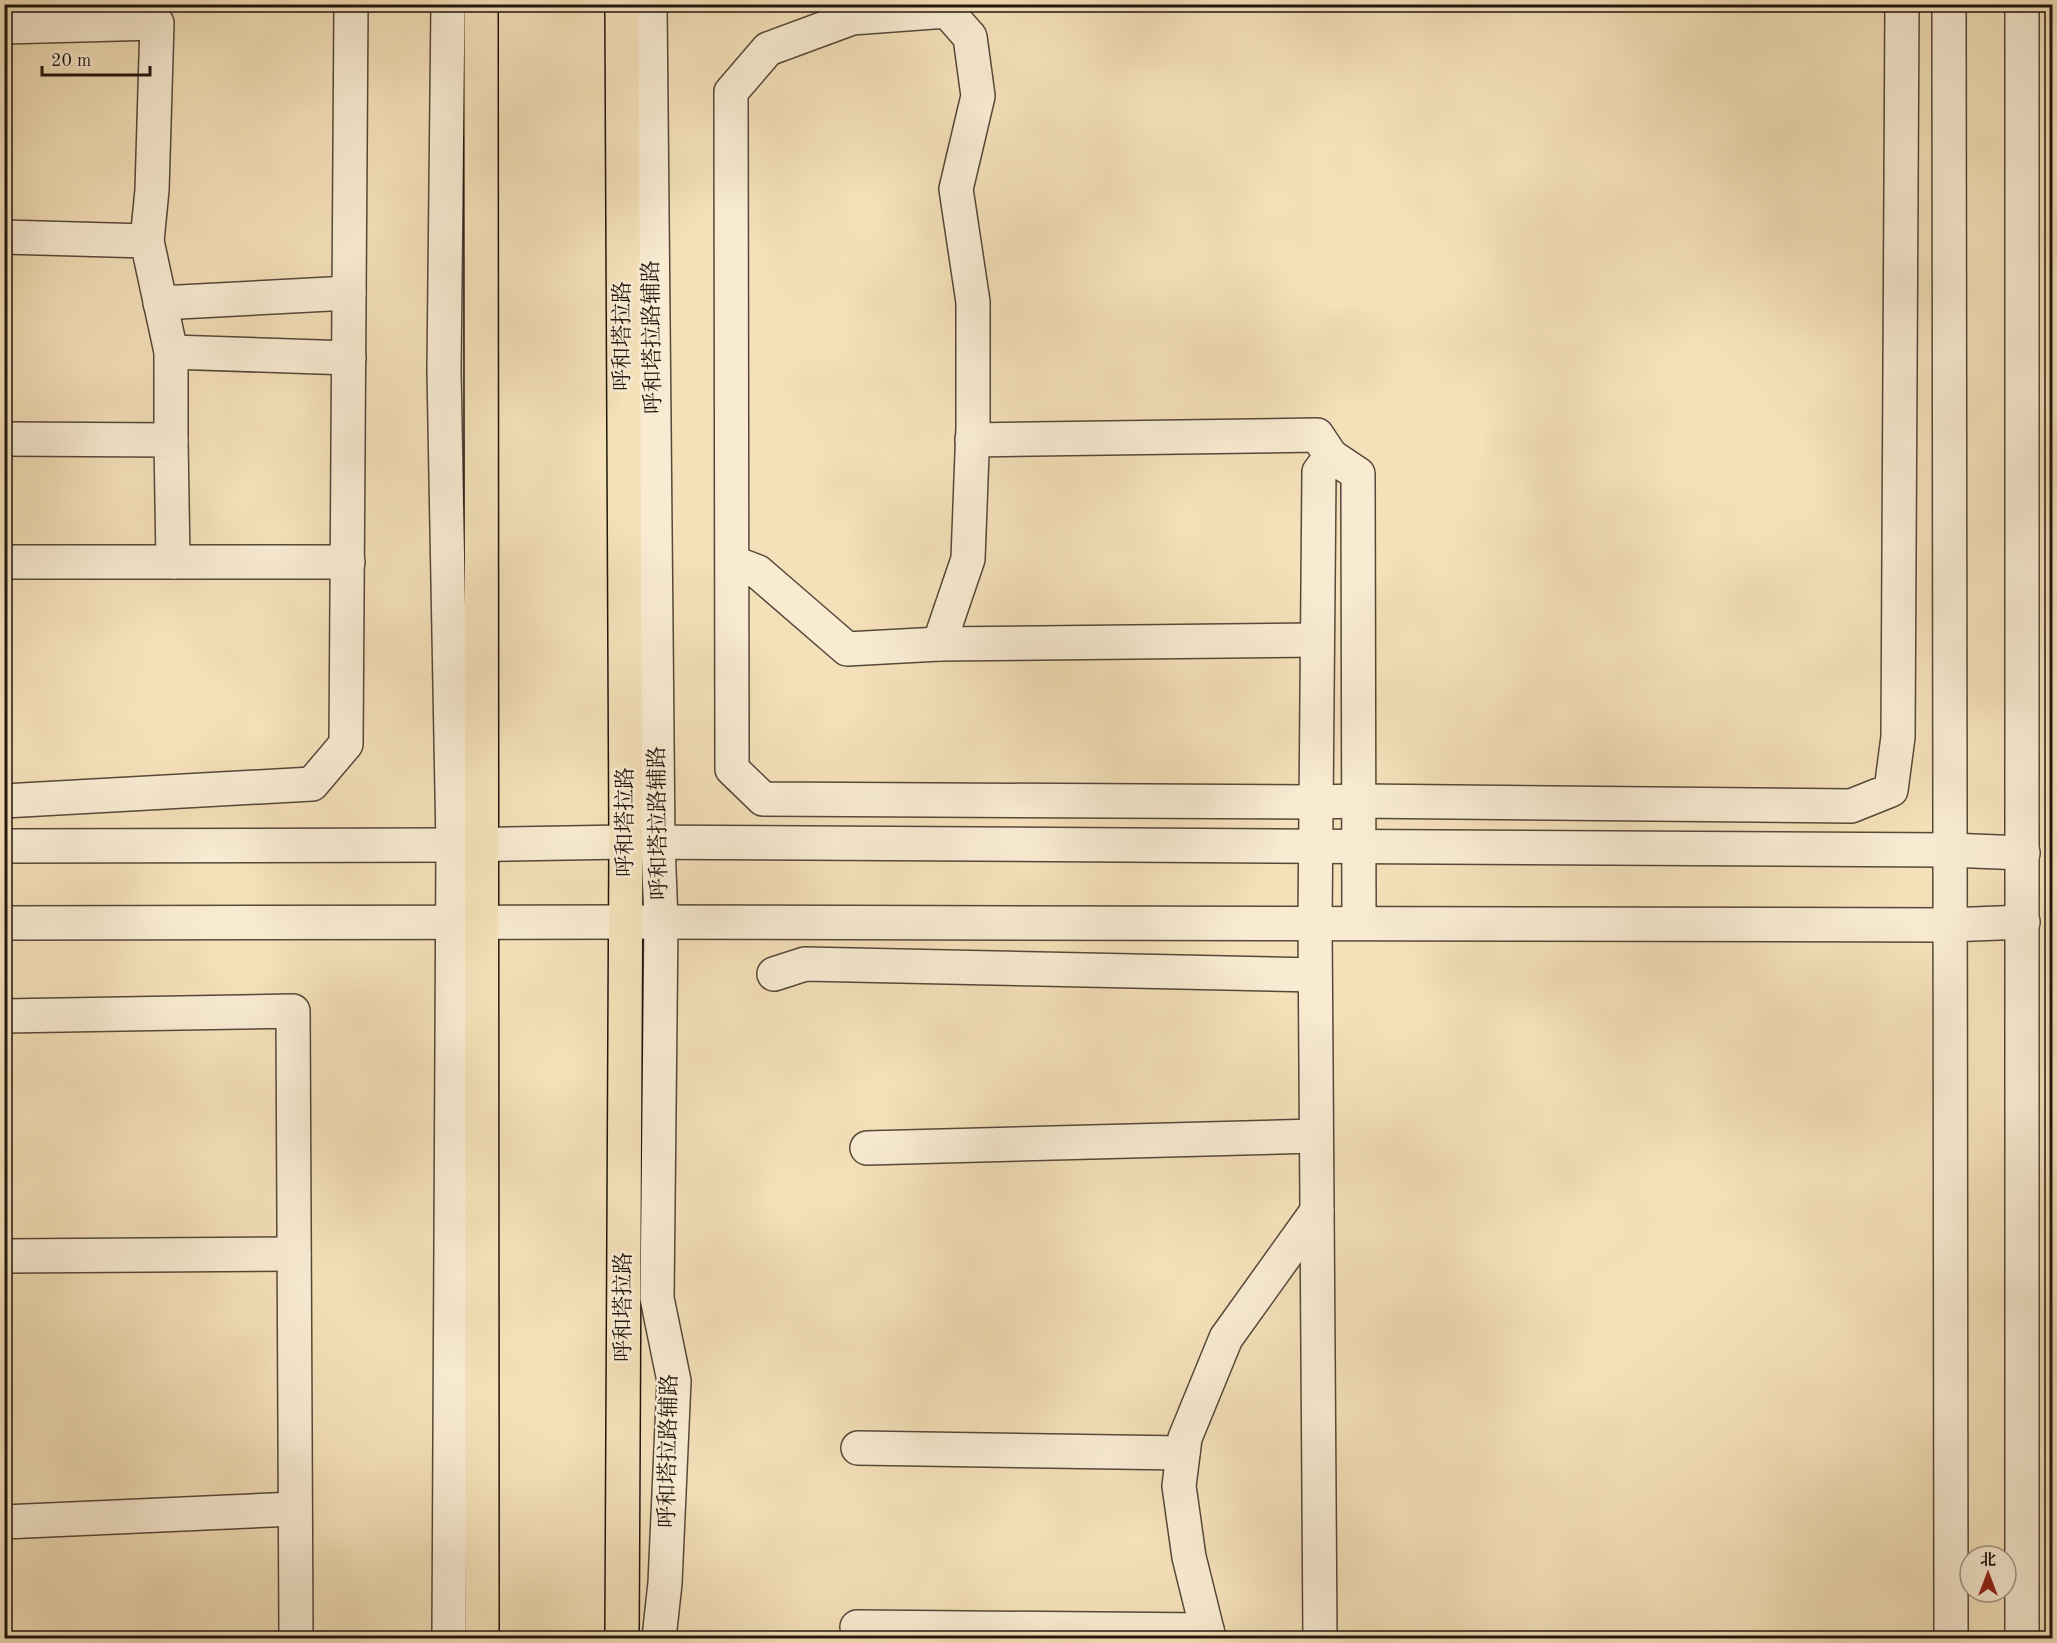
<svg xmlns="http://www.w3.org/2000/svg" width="2057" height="1643" viewBox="0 0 2057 1643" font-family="'Old Standard TT','Noto Serif SC',serif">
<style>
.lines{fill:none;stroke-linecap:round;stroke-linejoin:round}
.minor-casing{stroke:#56483a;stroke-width:36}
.major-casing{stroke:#22160f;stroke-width:36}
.minor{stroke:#f8ebd2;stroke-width:33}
.major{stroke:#f4e0b9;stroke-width:33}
.labels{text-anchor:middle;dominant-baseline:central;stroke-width:5;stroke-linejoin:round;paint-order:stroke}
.street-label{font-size:22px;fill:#22160f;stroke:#f8ebd2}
</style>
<rect width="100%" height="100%" fill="#f4e0b9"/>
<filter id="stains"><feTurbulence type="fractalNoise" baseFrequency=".00333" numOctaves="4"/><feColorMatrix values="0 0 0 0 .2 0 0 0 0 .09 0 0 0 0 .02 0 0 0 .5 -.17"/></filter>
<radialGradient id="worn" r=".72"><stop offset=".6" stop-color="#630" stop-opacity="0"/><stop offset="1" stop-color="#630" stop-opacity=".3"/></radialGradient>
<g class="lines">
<defs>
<g id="minor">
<polyline points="448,4 444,371 453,845 449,1638"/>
<polyline points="650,4 658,843 661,922 657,1298 674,1381 665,1583 659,1638"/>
<polyline points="1949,4 1951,1638"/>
<polyline points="4,27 157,23 152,190 147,241"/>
<polyline points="4,237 147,241 171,352 171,440"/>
<polyline points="160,303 349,293"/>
<polyline points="171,352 349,358"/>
<polyline points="4,439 171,440 173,562"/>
<polyline points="972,440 1317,435 1331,456"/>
<polyline points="4,562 348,562"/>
<polyline points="732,562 758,572 847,649 939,644 968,559 973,427 973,302 956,189 978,96 970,37 947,11 852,18 768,49 731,92 732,769 763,799 1315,802 1358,801 1851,806 1891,790 1898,737 1902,4"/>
<polyline points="939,644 1317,640"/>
<polyline points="4,801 312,784 346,744 351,4"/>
<polyline points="4,846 453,845 626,842 1949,850 2023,853"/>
<polyline points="4,923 626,922 1949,925 2023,922"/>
<polyline points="774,974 805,964 1315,975"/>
<polyline points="4,1016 293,1011 296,1638"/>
<polyline points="867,1148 1316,1136"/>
<polyline points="4,1256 294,1254"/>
<polyline points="858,1448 1183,1453"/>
<polyline points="4,1522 295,1509"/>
<polyline points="857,1627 1207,1630"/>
<polyline points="1209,1638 1189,1557 1179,1486 1185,1438 1226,1338 1317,1211"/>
<polyline points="1320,1638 1315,923 1319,472 1331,456 1358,474 1359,923"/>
<polyline points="2022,1638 2022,4"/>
</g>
<g id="major">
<polyline points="481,4 482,1638"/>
<polyline points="622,4 626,842 622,1638"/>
</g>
</defs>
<use href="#minor" class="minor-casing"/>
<use href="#major" class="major-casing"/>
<use href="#minor" class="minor"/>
<use href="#major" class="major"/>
</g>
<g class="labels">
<g class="street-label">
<text transform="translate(623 336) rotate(-90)">呼和塔拉路</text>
<text transform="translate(653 337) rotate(-91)">呼和塔拉路辅路</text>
<text transform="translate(626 822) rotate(-90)">呼和塔拉路</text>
<text transform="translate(659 823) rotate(-91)">呼和塔拉路辅路</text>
<text transform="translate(624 1307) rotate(-90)">呼和塔拉路</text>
<text transform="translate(669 1451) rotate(-89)">呼和塔拉路辅路</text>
</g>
</g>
<rect width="2057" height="1643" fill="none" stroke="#f4e0b9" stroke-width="24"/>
<rect x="6" y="6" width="2045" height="1631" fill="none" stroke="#22160f" stroke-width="3"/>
<rect x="12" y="12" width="2033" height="1619" fill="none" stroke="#22160f" stroke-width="1.5"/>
<g transform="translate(1988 1574)"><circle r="28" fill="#f8ebd2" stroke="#a29684" stroke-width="1.5"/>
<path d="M0-4.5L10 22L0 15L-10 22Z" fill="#8f2418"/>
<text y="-9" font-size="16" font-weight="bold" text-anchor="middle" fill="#22160f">北</text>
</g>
<path d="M42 66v9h108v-9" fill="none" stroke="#22160f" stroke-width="3"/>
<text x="51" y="66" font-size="18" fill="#22160f" stroke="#f8ebd2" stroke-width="4.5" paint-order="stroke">20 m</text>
<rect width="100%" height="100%" filter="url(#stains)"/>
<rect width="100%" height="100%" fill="url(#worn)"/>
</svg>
